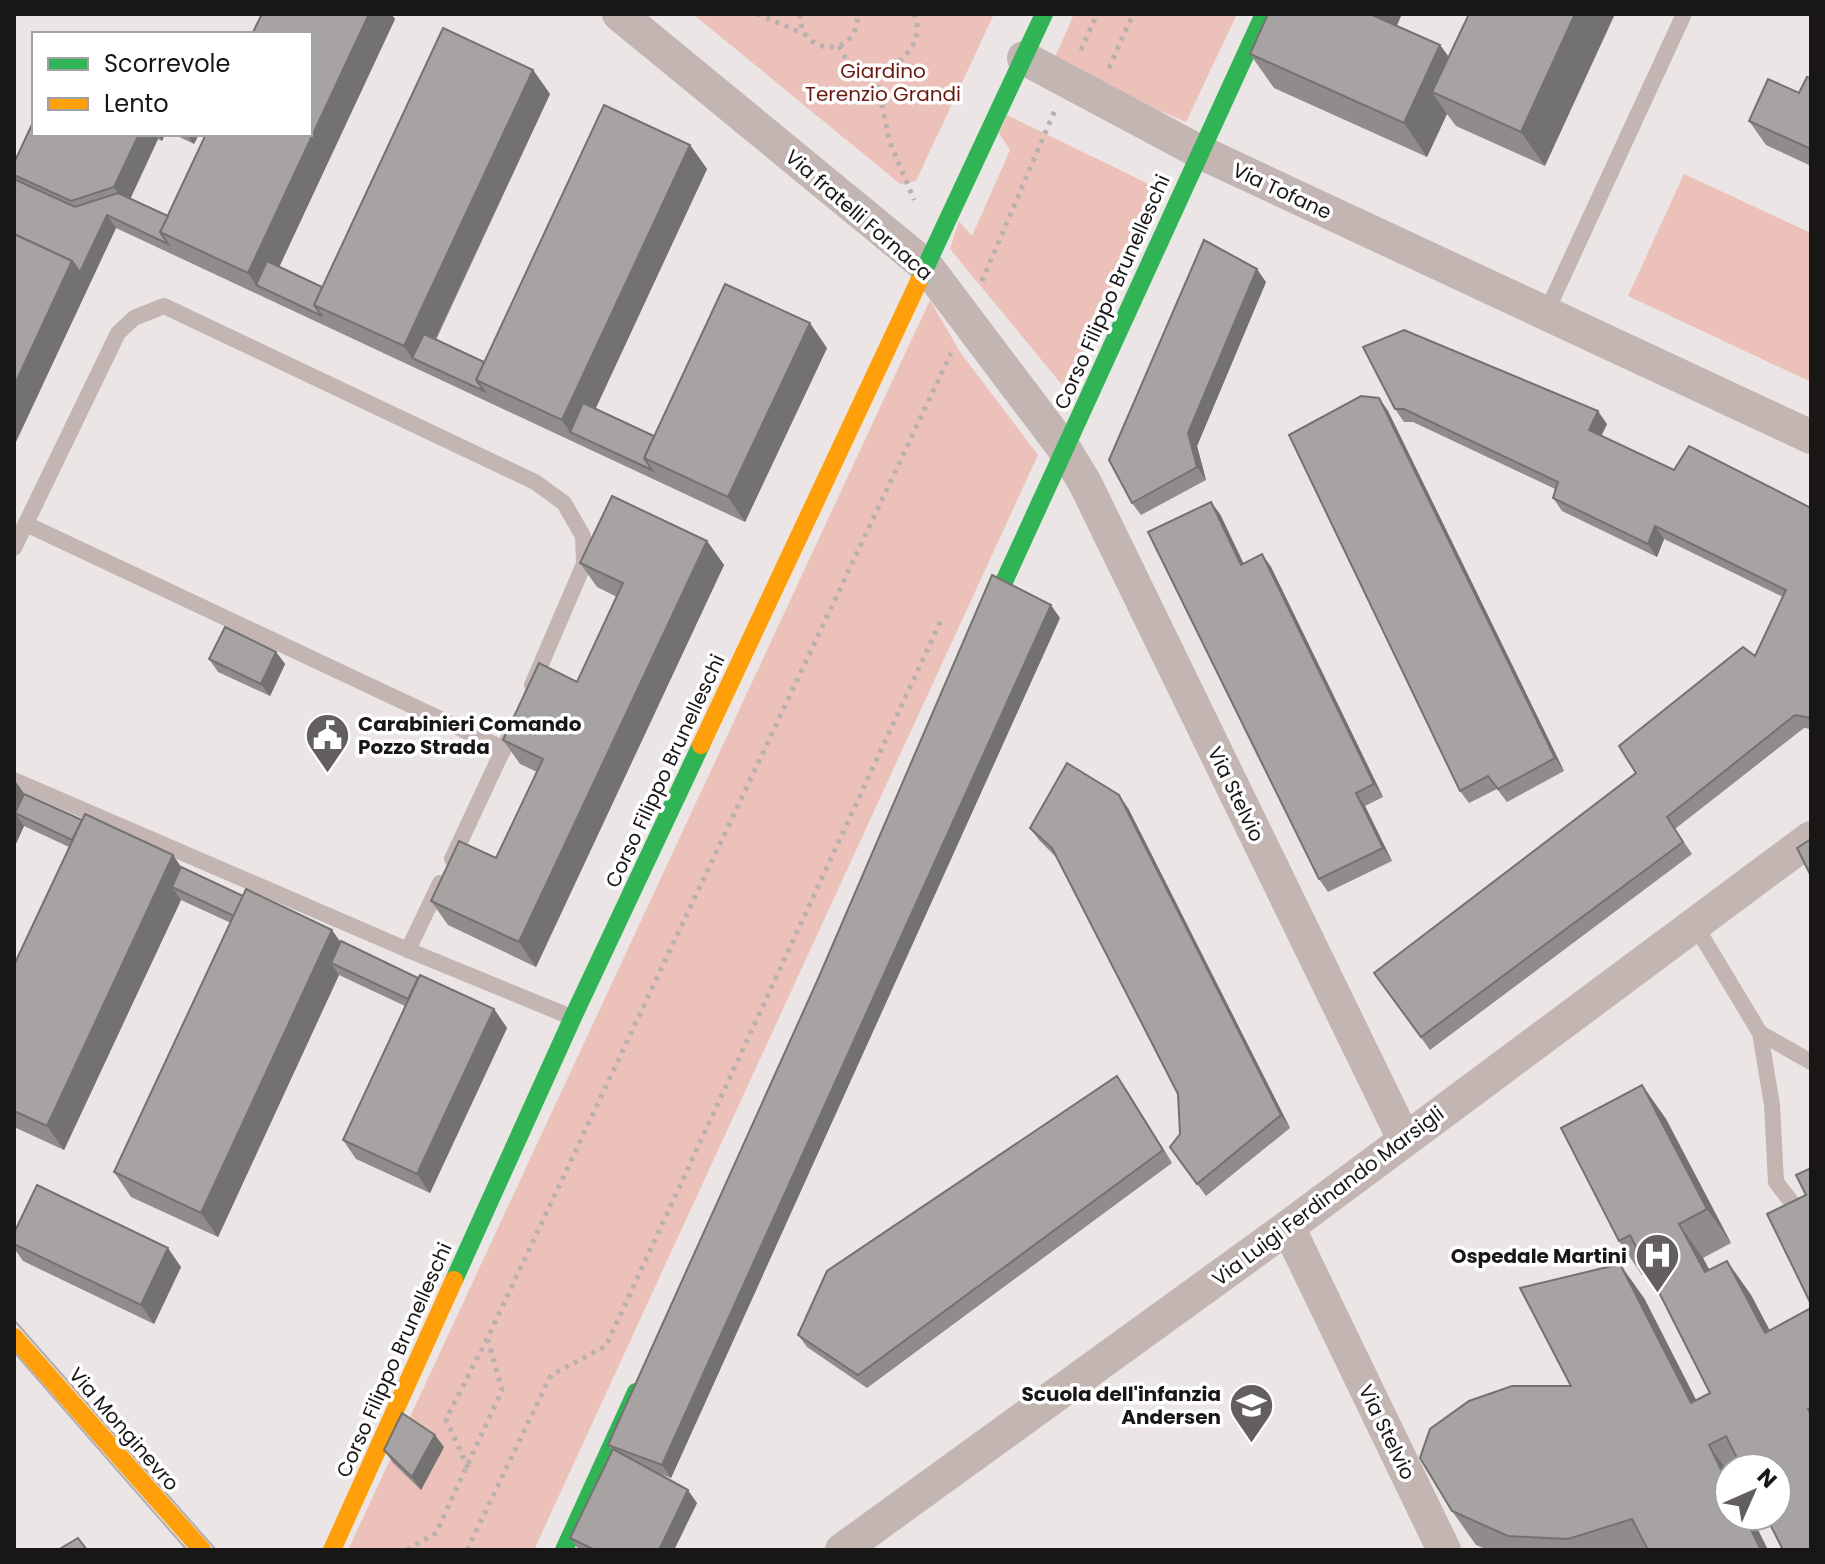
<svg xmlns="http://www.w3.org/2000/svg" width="1825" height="1564" viewBox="0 0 1825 1564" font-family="Poppins,sans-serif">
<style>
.green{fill:#ecc1ba}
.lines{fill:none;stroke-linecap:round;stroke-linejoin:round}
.path{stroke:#b9b0af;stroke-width:5;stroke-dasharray:4 6;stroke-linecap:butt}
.lane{stroke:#c2b5b2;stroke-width:16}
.street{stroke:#c2b5b2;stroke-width:34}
.fast{stroke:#30b455;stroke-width:18}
.slow{stroke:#ff9f0a;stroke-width:18}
.tram{stroke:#b5adab;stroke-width:2}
.wall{fill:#8f8c8b}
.shaded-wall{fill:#747271}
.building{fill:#a6a3a2;stroke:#747271;stroke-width:2}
.labels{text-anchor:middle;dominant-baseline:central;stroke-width:7;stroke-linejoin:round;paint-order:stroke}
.park-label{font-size:20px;fill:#6b1910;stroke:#fff}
.street-label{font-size:20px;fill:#191616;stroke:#fff}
.poi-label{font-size:20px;font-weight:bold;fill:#191616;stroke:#fff;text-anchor:end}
</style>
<rect width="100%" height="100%" fill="#ebe6e5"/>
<g class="green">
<polygon points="693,14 994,14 916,181 900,184"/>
<polygon points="1074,14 1237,14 1186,122 1052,64"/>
<polygon points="1007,115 1157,188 1067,391 950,249 959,221 972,236 1010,150 999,133"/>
<polygon points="1684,174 1811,233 1811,382 1628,296"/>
<polygon points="930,300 960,352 1038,455 534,1550 348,1550"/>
</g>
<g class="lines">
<g class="path">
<polyline points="757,14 804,34"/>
<path d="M800 14C799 58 861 58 857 14"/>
<path d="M839 46 846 59 863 76 883 75C902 59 926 43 914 14"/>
<polyline points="1081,50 1097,14"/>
<polyline points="1109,68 1133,14"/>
<polyline points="876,75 889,140 914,200"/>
<polyline points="982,281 1055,110"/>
<polyline points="468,1468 446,1419 487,1339 951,353"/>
<polyline points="407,1550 436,1533 502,1390 488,1340"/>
<polyline points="467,1550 551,1375 606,1346 941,620"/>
</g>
<g class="lane">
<polyline points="1545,315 1684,14"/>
<polyline points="26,524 504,749"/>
<polyline points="14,548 118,333 134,318 164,306 535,482 564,503 583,536 584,564 532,685"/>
<polyline points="14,780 408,950 571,1017"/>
<polyline points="452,859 515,724"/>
<polyline points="1695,925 1760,1033 1772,1105 1776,1182 1803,1217 1811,1218"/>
<polyline points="408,950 440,883"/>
<polyline points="1760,1033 1811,1062"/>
</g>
<g class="street">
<polyline points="619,14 927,267 1065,450 1085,483 1404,1139"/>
<polyline points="1024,58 1200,152 1811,437"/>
<polyline points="1288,1227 1444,1550"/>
<polyline points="842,1550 1288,1227 1811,838"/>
</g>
<g class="fast">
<polyline points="919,281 1044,14"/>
<polyline points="980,634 1264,14"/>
<polyline points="454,1280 573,1017 701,745"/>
<polyline points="564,1550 636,1392"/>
</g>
<g class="slow">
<polyline points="701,745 919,281"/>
<polyline points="14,1337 202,1550"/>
<polyline points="332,1550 454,1280"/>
</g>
<g class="tram">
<polyline points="14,1320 216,1550"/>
<polyline points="14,1352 187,1550"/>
</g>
</g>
<g class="wall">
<polygon points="262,14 391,14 395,19 279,267 322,287 533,70 550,94 436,340 484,362 690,145 707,169 595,409 654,436 827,348 745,522 116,228 14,446 14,163 34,134 165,134 162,141 158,139 130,199 168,216"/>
<polygon points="1469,14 1545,166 1456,126 1447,114 1427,157 1274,88 1250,54 1397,26 1440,45 1449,57"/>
<polygon points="1811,78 1811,166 1766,145 1749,121 1799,93"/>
<polygon points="173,134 199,134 194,144"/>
<polygon points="1266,282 1197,446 1206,480 1141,515 1132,503"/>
<polygon points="1379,398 1388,411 1564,771 1507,802 1497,789 1469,803 1460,791"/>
<polygon points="1395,409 1607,424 1601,436 1674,470 1811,508 1811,729 1804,728 1675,829 1692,854 1430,1050 1374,973 1636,773 1755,656 1783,597 1664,539 1657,557 1562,511 1553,498 1555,489 1413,422 1404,422"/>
<polygon points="1220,514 1244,564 1262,554 1271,567 1383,797 1365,806 1392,861 1328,892 1319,879"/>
<polygon points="707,541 724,565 536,967 448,925 431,901 496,858 537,772 520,764 503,740 577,682 617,597 597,587 580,563"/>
<polygon points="1060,618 671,1478 652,1471 697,1503 674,1550 579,1550 570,1538 612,1451 608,1445"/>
<polygon points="276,652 285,664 270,696 218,672 209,659"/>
<polygon points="14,781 24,794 82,820 173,855 181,867 418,978 494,1009 507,1028 430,1193 356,1159 343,1140 405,1006 339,975 218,1237 131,1197 114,1172 231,923 181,900 64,1150 14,1127 14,965 69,847 24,826 14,848"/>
<polygon points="1128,808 1290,1128 1206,1196 1170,1147 1180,1134 1178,1094 1056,857 1039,840 1030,828"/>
<polygon points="1642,1085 1666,1119 1731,1243 1703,1258 1709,1270 1727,1261 1751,1295 1770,1331 1811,1308 1811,1550 1777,1468 1729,1468 1729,1516 1751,1516 1768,1550 1488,1550 1476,1545 1452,1511 1571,1386 1644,1298 1696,1400 1710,1393 1648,1272 1642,1275 1619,1241"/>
<polygon points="1126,1089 1172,1163 867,1388 807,1347 798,1335"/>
<polygon points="14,1233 181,1267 154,1324 23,1261 14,1248"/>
<polygon points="444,1447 421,1490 393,1463 384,1450"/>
</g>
<g class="shaded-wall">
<polygon points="369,14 391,14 395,19 268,291 256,285 248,273"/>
<polygon points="1366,14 1402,14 1388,46"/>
<polygon points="1575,14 1615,14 1545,166 1521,132"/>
<polygon points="1440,45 1464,79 1432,92 1447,114 1427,157 1404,123"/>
<polygon points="533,70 550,94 424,363 412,358 404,346"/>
<polygon points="139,134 155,134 158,139 127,206 114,187"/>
<polygon points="157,134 165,134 162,141"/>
<polygon points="191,134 199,134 194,144 189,138"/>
<polygon points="690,145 707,169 582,438 570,432 562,420"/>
<polygon points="107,215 116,228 14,446 14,386 72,261"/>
<polygon points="1257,269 1266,282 1197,446 1206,480 1197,467 1188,433"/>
<polygon points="810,323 827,348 745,522 728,497"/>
<polygon points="1379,398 1388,411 1564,771 1555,758"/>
<polygon points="1598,411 1607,424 1598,443 1589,430"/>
<polygon points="1211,502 1220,514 1250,578 1241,565"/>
<polygon points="1655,526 1664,539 1657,557 1648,544"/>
<polygon points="707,541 724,565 536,967 519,942"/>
<polygon points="1262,554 1271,567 1383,797 1374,784"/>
<polygon points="1051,605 1060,618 671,1478 662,1465"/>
<polygon points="276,652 285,664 270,696 261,684"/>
<polygon points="16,782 33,806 15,813 24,826 14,848 14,787"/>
<polygon points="1356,793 1365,806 1392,861 1383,848"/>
<polygon points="1119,795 1128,808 1290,1128 1281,1115"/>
<polygon points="173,855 190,880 172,887 181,900 64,1150 47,1126"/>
<polygon points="332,930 349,954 331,963 339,975 218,1237 201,1213"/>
<polygon points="494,1009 507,1028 430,1193 417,1174"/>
<polygon points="1117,1076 1126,1089 1172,1163 1163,1150"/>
<polygon points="1642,1085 1666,1119 1731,1243 1707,1209"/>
<polygon points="1679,1224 1703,1258 1729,1306 1705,1272"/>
<polygon points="168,1248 181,1267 154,1324 141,1305"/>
<polygon points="1727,1261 1751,1295 1789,1367 1765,1333"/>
<polygon points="1620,1264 1644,1298 1715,1437 1691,1403"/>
<polygon points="435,1435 444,1447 421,1490 412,1477"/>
<polygon points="1709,1445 1729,1474 1729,1486"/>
<polygon points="688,1490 697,1503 674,1550 659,1550"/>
<polygon points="1744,1516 1751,1516 1768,1550 1761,1550"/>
</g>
<g class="building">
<polygon points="262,14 369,14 248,273 160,232 206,134 310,134 310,34 252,34"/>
<polygon points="1268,14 1370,14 1440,45 1404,123 1250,54"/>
<polygon points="1469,14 1575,14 1521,132 1432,92"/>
<polygon points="443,28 533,70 404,346 314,305"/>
<polygon points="1807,77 1811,78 1811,149 1749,121 1768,79 1799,93"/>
<polygon points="604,105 690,145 562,420 476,380"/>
<polygon points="34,120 34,134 139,134 114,187 71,201 14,175 14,163"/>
<polygon points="14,179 75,207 118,193 168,216 160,232 168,244 107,215 80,272 72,261 14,234"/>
<polygon points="14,234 72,261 14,386"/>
<polygon points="1204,240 1257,269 1188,433 1197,467 1132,503 1109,460"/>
<polygon points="267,261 322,287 314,305 322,316 256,285"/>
<polygon points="725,284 810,323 728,497 644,458"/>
<polygon points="1404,330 1598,411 1589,430 1674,470 1689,446 1811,508 1811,718 1795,715 1667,817 1683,842 1421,1037 1374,973 1636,773 1619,746 1743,647 1755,656 1786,590 1655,526 1648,544 1553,498 1558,482 1404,409 1395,409 1363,347"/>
<polygon points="424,334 484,362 476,380 484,391 412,358"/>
<polygon points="1361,396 1379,398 1555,758 1498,789 1488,776 1460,791 1289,435"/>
<polygon points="583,403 654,436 644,458 652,470 570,432"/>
<polygon points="612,496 707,541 519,942 431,901 459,841 496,858 543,759 503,740 539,663 577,682 623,583 580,563"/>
<polygon points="1211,502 1241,565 1262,554 1374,784 1356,793 1383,848 1319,879 1148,532"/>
<polygon points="992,575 1051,605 662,1465 608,1445 818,979"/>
<polygon points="225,627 276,652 261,684 209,659"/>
<polygon points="1067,763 1119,795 1281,1115 1197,1184 1170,1147 1180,1134 1178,1094 1052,848 1030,828"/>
<polygon points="24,794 82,820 72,840 15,813"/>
<polygon points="85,814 173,855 47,1126 14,1111 14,965"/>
<polygon points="1811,839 1811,876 1797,848"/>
<polygon points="181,867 243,896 234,916 172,887"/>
<polygon points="246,889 332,930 201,1213 114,1172"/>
<polygon points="341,941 418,978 408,999 331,963"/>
<polygon points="420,975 494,1009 417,1174 343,1140"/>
<polygon points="1117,1076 1163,1150 858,1375 798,1335 827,1271"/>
<polygon points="1642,1085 1707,1209 1679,1224 1705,1272 1727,1261 1765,1333 1811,1308 1811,1407 1808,1409 1811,1415 1811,1550 1783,1550 1766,1516 1777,1516 1777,1468 1742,1468 1726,1436 1709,1445 1729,1486 1729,1516 1744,1516 1761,1550 1648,1550 1632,1519 1568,1539 1508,1536 1452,1511 1420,1458 1430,1429 1469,1401 1512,1386 1571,1386 1520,1288 1620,1264 1691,1403 1710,1393 1630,1235 1619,1241 1561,1128"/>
<polygon points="1811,1168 1811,1304 1767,1214 1806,1195 1796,1175"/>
<polygon points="37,1185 168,1248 141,1305 14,1244 14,1233"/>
<polygon points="402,1413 435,1435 412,1477 384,1450"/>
<polygon points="613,1449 688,1490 659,1550 595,1550 570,1538"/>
<polygon points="78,1538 87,1550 58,1550"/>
</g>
<defs>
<symbol id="civic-pin" viewBox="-11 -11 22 30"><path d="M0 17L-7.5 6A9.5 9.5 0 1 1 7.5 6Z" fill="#625f5e" stroke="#fff"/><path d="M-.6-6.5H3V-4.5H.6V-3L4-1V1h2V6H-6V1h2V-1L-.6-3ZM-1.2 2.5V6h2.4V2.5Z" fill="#fff"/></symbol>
<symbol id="hospital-pin" viewBox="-11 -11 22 30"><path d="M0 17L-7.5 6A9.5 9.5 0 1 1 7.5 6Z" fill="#625f5e" stroke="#fff"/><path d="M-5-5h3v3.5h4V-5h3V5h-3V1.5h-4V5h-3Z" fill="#fff"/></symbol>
<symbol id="school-pin" viewBox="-11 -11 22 30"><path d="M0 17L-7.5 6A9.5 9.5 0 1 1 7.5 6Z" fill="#625f5e" stroke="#fff"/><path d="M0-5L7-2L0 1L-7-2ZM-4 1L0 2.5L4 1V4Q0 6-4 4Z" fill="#fff"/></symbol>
</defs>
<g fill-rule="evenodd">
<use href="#civic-pin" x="302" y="710" width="51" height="69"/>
<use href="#hospital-pin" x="1632" y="1230" width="51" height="69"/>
<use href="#school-pin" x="1226" y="1380" width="51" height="69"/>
</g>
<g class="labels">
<g class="park-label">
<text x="883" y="71">Giardino<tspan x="883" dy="23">Terenzio Grandi</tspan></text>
</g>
<g class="street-label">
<text transform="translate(1282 191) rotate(25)">Via Tofane</text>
<text transform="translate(859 215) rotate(41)">Via fratelli Fornaca</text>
<text transform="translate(1112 292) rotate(-66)">Corso Filippo Brunelleschi</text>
<text transform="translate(665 771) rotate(-65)">Corso Filippo Brunelleschi</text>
<text transform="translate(1236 794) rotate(64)">Via Stelvio</text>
<text transform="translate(1328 1196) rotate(-37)">Via Luigi Ferdinando Marsigli</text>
<text transform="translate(394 1360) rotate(-66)">Corso Filippo Brunelleschi</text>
<text transform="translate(124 1429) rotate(49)">Via Monginevro</text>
<text transform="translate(1387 1432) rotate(64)">Via Stelvio</text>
</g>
<g class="poi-label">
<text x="358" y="724" text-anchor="start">Carabinieri Comando<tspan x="358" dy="23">Pozzo Strada</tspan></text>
<text x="1627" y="1256">Ospedale Martini</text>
<text x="1221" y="1394">Scuola dell'infanzia<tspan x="1221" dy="23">Andersen</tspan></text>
</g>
</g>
<rect width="1825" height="1564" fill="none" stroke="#191616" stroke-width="32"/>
<rect x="32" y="32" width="280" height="104" fill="#ffffff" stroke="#a3a2a2" stroke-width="2"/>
<rect x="48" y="58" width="40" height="12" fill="#30b455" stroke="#a3a2a2" stroke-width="2"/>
<text x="104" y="72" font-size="24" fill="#191616">Scorrevole</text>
<rect x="48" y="98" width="40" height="12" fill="#ff9f0a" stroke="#a3a2a2" stroke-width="2"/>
<text x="104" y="112" font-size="24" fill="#191616">Lento</text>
<g transform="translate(1753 1492) rotate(45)"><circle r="38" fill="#ffffff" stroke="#a3a2a2" stroke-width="2"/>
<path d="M0-6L14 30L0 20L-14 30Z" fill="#625f5e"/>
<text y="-12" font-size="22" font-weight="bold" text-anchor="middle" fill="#191616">N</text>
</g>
</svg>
